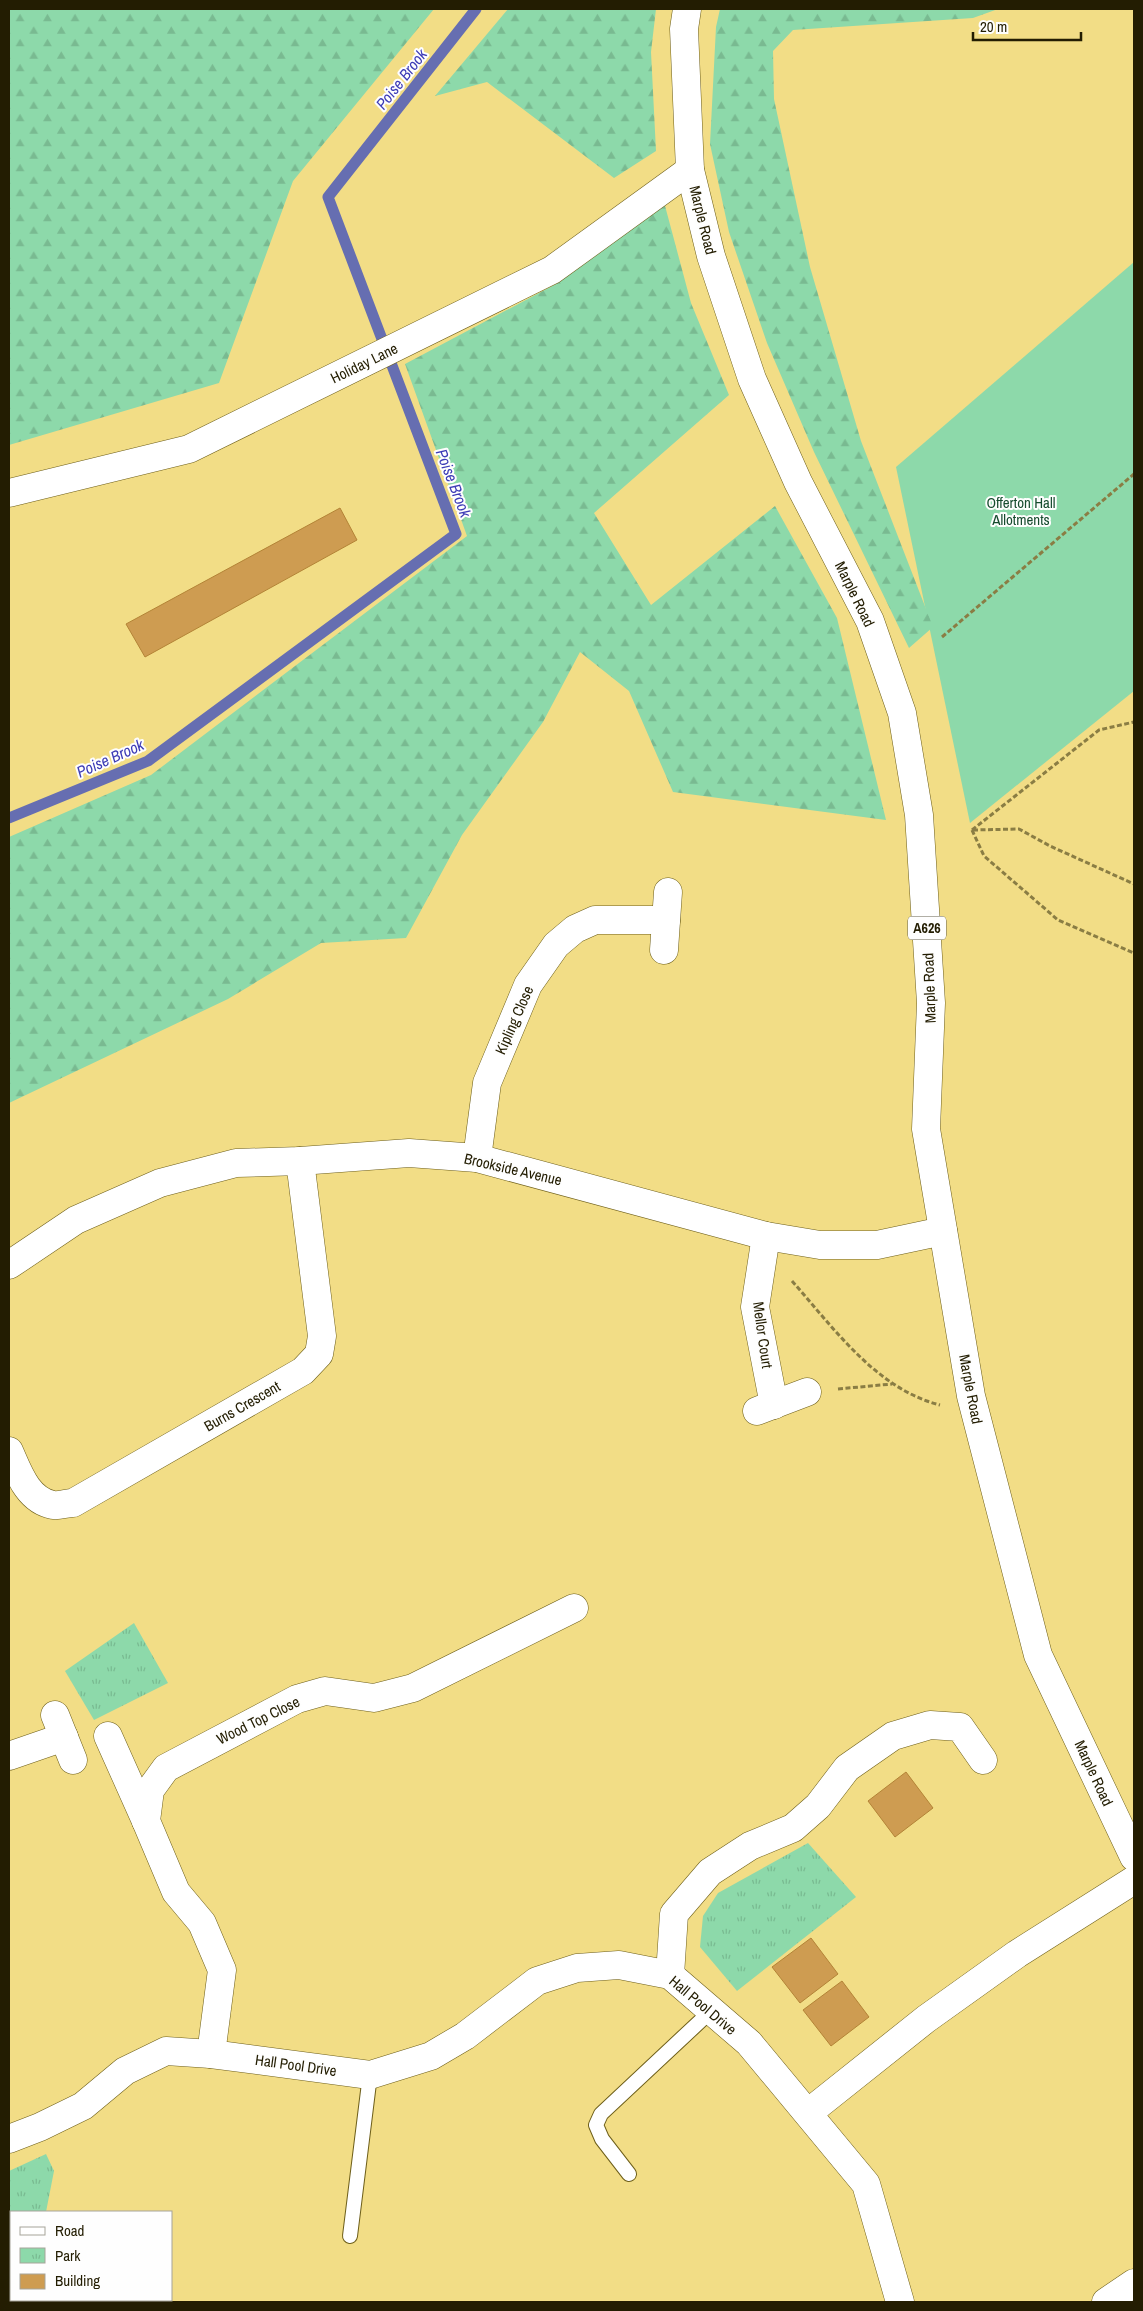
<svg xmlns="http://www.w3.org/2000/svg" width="1143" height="2311" viewBox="0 0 1143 2311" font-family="'Archivo Narrow',sans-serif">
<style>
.green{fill:#8dd9aa}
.forest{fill:url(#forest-firs)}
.park{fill:url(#park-tufts)}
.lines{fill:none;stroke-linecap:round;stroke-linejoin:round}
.stream{stroke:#666eb1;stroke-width:11}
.building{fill:#ce9c51;stroke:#b38336}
.service-casing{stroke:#6e5f1a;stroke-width:16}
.minor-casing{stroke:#6e5f1a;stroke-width:29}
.primary-casing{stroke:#6e5f1a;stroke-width:29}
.path{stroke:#8a7d44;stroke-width:3;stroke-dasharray:5 2.5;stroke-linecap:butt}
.service{stroke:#fff;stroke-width:14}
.minor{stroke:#fff;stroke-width:28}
.primary{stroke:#fff;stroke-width:28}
.labels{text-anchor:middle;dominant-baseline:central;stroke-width:4;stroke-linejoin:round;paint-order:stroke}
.shield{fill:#fefefe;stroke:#65604e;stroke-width:1}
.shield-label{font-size:14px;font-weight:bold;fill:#231d02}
.street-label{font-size:15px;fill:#231d02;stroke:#fefefe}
.park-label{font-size:15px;fill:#174c2f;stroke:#fefefe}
.water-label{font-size:16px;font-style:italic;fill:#3d3cb6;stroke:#fefefe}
</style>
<defs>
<pattern id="forest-firs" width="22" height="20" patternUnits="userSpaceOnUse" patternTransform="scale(1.25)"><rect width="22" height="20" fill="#8dd9aa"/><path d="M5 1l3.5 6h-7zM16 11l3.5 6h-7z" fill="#79ba91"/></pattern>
<pattern id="park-tufts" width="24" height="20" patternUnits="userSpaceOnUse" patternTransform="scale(1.25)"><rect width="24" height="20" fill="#8dd9aa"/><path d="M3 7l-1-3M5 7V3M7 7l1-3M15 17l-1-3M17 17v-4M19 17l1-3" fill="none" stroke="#79ba91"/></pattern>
</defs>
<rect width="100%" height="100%" fill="#f2dd86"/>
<polygon class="green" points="1134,262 1134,691 970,823 896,467"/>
<g class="forest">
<polygon points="9,9 434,9 293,181 219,383 9,445"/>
<polygon points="508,9 656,9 651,52 656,151 614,178 487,82 435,96"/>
<polygon points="720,9 998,9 973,18 793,30 773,51 774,99 810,267 861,441 933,627 909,648 814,452 767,343 729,232 710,144 716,27"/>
<polygon points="664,202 691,303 729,395 594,513 651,605 775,506 837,618 886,820 673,792 629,691 580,652 543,722 462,835 406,938 321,943 228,999 9,1103 9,837 151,775 467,536 405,364 556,284"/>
</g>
<g class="park">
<polygon points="134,1623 168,1683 94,1720 65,1671"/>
<polygon points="808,1843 856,1897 737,1991 700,1947 703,1916 718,1893"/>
<polygon points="46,2154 54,2171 46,2212 11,2212 11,2289 9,2289 9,2171"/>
</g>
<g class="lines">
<polyline class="stream" points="9,818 148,761 456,534 328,197 476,9"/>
</g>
<g class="building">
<polygon points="340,508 357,540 145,657 126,624"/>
<polygon points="906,1772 933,1808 895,1837 868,1801"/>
<polygon points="811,1938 838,1974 800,2003 772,1967"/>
<polygon points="842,1981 869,2017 831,2046 803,2010"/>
</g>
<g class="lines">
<defs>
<g id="service">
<polyline points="629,2174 602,2139 596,2125 601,2114 711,2011"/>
<polyline points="350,2236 370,2075"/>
</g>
<g id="minor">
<polyline points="9,493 189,449 552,270 690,170"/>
<polyline points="664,950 668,892"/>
<polyline points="477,1158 487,1083 528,985 556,945 575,929 595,920 666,920"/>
<polyline points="766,1236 755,1307 774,1405"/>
<polyline points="9,1265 76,1220 160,1183 236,1163 300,1161 409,1153 477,1158 766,1236 820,1245 877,1245 943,1231"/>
<polyline points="757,1411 807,1392"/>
<path d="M9 1451C18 1471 27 1500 53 1505 59 1506 67 1503 73 1503L303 1371 319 1354 322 1336 300 1161"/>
<polyline points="55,1715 73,1760"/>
<polyline points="108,1736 146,1821"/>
<polyline points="9,1756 64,1737"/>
<polyline points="670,1975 674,1914 710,1872 750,1846 793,1828 818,1806 847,1768 893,1736 930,1725 960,1727 983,1760"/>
<polyline points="211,2054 222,1970 202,1923 176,1892 146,1821 150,1790 166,1768 297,1699 325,1691 374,1698 413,1688 574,1608"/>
<polyline points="808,2113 926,2019 1017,1954 1134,1880"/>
<polyline points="9,2139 40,2127 83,2106 125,2071 166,2051 211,2054 370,2075 431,2056 465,2036 537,1981 577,1968 619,1965 670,1975 749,2043 866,2184 900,2302"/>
<polyline points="1106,2302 1134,2283"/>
</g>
<polyline id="primary" points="687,9 684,29 690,170 711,256 752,379 798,482 870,621 902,713 919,815 931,1003 926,1129 971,1396 1038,1655 1134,1857"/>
</defs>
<use href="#service" class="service-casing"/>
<use href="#minor" class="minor-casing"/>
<use href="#primary" class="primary-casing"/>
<g class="path">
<polyline points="942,637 1134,474"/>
<polyline points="972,830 984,856 1058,920 1134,953"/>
<polyline points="972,830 1099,730 1134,722"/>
<polyline points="973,830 1019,829 1050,846 1134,884"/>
<path d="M792 1281C833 1327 876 1389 940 1405"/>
<polyline points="838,1389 892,1384"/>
</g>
<use href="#service" class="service"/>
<use href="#minor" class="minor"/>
<use href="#primary" class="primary"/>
</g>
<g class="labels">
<rect class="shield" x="908" y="916.5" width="38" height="23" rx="4"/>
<g class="shield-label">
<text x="927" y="928">A626</text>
</g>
<g class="street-label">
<text transform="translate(703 220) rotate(76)">Marple Road</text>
<text transform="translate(364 363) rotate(-26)">Holiday Lane</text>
<text transform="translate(855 594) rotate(64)">Marple Road</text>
<text transform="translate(929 988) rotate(-92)">Marple Road</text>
<text transform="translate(514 1020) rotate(-66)">Kipling Close</text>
<text transform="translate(513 1169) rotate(13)">Brookside Avenue</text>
<text transform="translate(763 1335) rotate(82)">Mellor Court</text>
<text transform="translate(971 1389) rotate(79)">Marple Road</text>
<text transform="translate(242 1406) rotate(-30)">Burns Crescent</text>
<text transform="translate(258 1720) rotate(-26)">Wood Top Close</text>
<text transform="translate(1094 1773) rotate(65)">Marple Road</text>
<text transform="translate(703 2005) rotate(40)">Hall Pool Drive</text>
<text transform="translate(296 2065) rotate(8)">Hall Pool Drive</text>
</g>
<g class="park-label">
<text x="1021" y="502">Offerton Hall<tspan x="1021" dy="17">Allotments</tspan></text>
</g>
<g class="water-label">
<text transform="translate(401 79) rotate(-52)">Poise Brook</text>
<text transform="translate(454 483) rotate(69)">Poise Brook</text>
<text transform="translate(110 758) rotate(-24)">Poise Brook</text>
</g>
</g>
<rect width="1143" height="2311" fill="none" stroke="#231d02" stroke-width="20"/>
<rect x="10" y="2211" width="162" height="90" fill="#fefefe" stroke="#a6a499"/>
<rect x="20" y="2227" width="25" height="8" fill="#ffffff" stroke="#a6a499"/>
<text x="55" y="2236" font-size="15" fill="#231d02">Road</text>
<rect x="20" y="2248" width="25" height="15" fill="url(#park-tufts)" stroke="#a6a499"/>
<text x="55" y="2261" font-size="15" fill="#231d02">Park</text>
<rect x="20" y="2274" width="25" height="15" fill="#ce9c51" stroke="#a6a499"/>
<text x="55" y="2286" font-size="15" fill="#231d02">Building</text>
<path d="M973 32v8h108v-8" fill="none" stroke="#231d02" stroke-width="2.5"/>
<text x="980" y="32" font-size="15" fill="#231d02" stroke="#fefefe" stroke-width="4" paint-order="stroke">20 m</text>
</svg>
